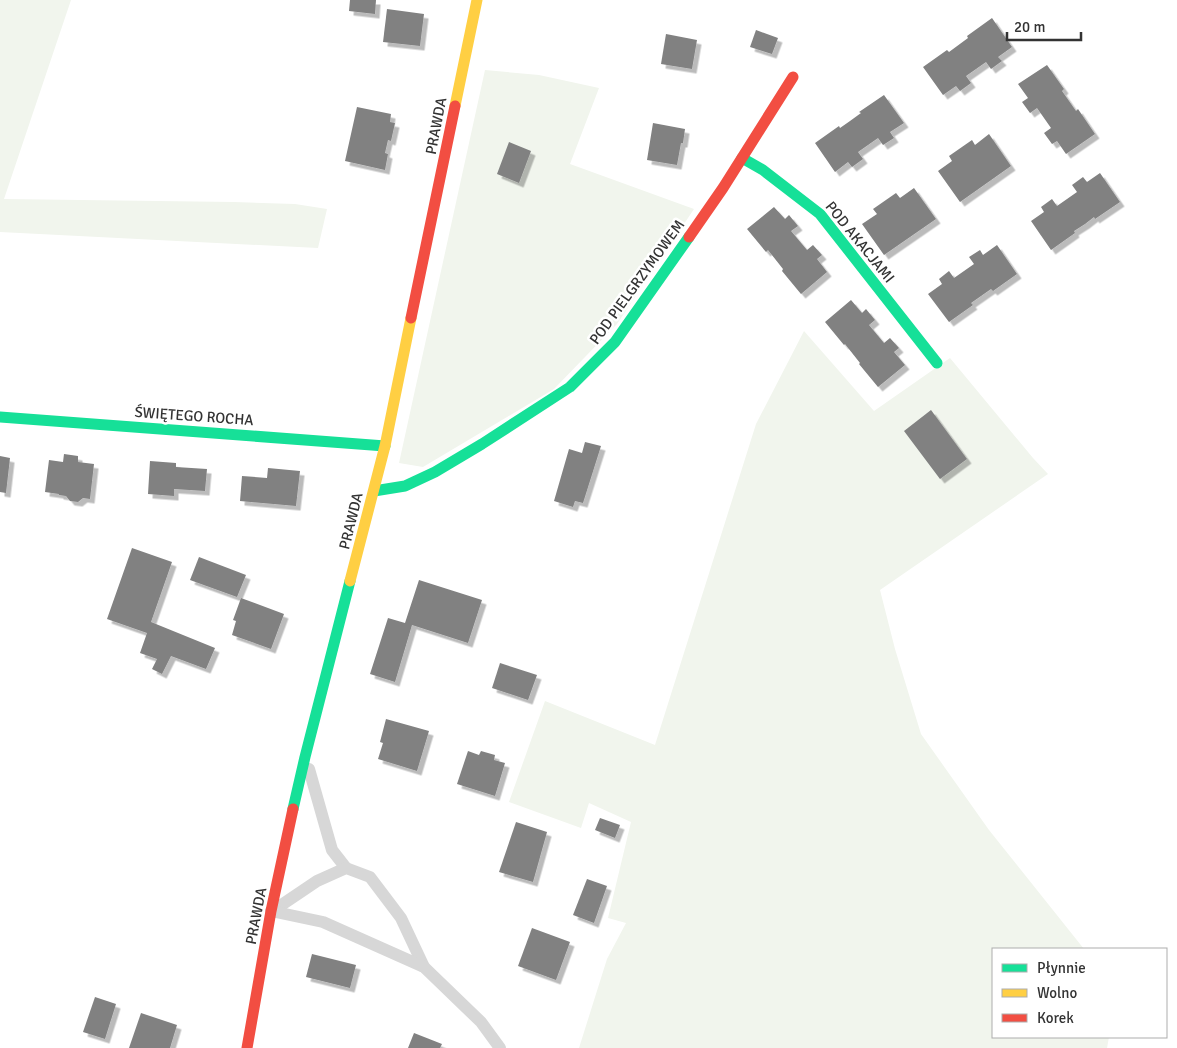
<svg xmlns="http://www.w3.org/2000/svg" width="1177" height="1048" viewBox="0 0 1177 1048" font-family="Signika,sans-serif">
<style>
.green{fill:#f1f5ed}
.building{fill:#818181;filter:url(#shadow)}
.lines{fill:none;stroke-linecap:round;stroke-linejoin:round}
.lane{stroke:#d7d7d7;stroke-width:12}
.fast{stroke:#16e098;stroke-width:11}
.slow{stroke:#ffcf43;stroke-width:11}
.jam{stroke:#f24e42;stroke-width:11}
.labels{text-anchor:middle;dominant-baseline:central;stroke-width:5;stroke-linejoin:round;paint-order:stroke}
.street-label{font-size:15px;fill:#333;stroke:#fff}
</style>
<defs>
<filter id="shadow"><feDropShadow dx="4.5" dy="4.5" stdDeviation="0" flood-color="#0004"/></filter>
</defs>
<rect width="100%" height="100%" fill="#fff"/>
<g class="green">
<polygon points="0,0 71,0 4,199 234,202 295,204 327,209 318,248 0,232"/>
<polygon points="485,70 539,75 599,88 570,164 694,209 617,324 554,389 423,467 399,463"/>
<polygon points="804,331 874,411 950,358 1033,458 1048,474 880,590 895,649 921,734 989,830 1084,949 993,949 993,1037 1109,1037 1107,1048 579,1048 607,959 626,923 608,918 631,822 589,803 581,828 509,802 545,701 655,745 756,424"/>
</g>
<g class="building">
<polygon points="350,0 376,0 375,14 349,11"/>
<polygon points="387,9 424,14 420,46 383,42"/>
<polygon points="992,18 1012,47 998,57 1002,61 991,69 986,62 966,76 971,83 960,91 956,86 943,95 923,67 947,50 949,52 968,38 967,36"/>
<polygon points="756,30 778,38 772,54 750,47"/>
<polygon points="666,34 697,40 692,69 661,64"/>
<polygon points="1047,65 1064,89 1062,91 1076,111 1078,109 1095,134 1066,154 1057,141 1052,144 1044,133 1051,128 1037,108 1030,113 1022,102 1028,98 1018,84"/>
<polygon points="884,95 904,123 890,132 894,138 883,145 878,138 858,152 863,159 852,167 848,162 835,172 815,143 839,126 840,128 850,121 861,113 859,112"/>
<polygon points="357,107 391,114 390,122 395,123 391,141 388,140 385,153 388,154 385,170 345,161"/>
<polygon points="653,123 685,129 683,143 681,143 677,165 647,160"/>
<polygon points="989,134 1011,166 960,202 938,171 952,161 949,156 972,140 975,145"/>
<polygon points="509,142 531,151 519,183 497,174"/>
<polygon points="1100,173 1120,202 1095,219 1094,217 1085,224 1074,231 1075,233 1051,250 1031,221 1044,212 1041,207 1052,199 1057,206 1077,192 1072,185 1083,177 1087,182"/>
<polygon points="914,188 936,219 884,255 862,224 877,214 873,209 896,193 900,198"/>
<polygon points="774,207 785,219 789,215 798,226 791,231 807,250 813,245 822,255 817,259 827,272 801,294 782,271 783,269 768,250 766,252 747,229"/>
<polygon points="997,245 1017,274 993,291 991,289 971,303 973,305 949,322 928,294 942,284 939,279 949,271 954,278 974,264 969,257 980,250 983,255"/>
<polygon points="851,300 862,313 866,309 875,320 869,325 884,343 890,338 899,348 894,352 905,365 878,387 859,364 860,363 845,344 844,345 825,322"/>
<polygon points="931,410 967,459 940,479 904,431"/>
<polygon points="585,442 601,446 583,503 575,501 573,507 554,501 569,449 582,453"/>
<polygon points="64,454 78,456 78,462 94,464 90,499 83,498 78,502 70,501 66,496 59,495 59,494 45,492 49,460 63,462"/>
<polygon points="0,456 10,458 6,493 0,492"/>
<polygon points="150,461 176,463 176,467 207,469 205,491 174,489 174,496 148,494"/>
<polygon points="268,468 300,471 296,506 240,501 242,476 267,478"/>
<polygon points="132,548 172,562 151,622 215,648 206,669 171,656 162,674 152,669 157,659 140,653 147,633 107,619"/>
<polygon points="199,557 246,575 237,597 190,580"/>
<polygon points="419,580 482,600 468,643 412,625 395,682 370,674 388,618 405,623"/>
<polygon points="241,598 284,614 271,649 232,635 236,621 233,620"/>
<polygon points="500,663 537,675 528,700 492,688"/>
<polygon points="386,719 429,731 417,771 378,759 383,743 380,742"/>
<polygon points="468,751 479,755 481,751 495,755 494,760 505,763 495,796 457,784"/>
<polygon points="600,818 620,825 615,838 595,830"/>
<polygon points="516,822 547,832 533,882 499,872"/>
<polygon points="587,879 607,886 594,923 573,915"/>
<polygon points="532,928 570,942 556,980 518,966"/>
<polygon points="312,954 356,965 350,988 306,977"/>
<polygon points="95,997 116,1004 105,1039 83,1032"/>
<polygon points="141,1013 177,1025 170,1048 129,1048"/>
<polygon points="414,1033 442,1044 440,1048 408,1048"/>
</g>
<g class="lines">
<g class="lane">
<polyline points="309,769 332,850 346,868"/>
<polyline points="274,910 317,881 346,868 370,877 401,918 424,967"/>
<polyline points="271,911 323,922 424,967 481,1022 500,1048"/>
</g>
<g class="fast">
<polyline points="742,158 763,170 820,214 937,363"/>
<polyline points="0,417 385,446"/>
<polyline points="374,491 405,486 435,472 482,444 570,387 615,342 689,237"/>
<polyline points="293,809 305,757 350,581"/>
</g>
<g class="slow">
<polyline points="455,106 477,0"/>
<polyline points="350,581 385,446 411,318"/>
</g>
<g class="jam">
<polyline points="689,237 723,188 793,77"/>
<polyline points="411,318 455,106"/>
<polyline points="247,1048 271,911 293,809"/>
</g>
</g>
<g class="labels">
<g class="street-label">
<text transform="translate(436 126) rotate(-79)">PRAWDA</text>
<text transform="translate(860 242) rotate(51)">POD AKACJAMI</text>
<text transform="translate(637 282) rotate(-54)">POD PIELGRZYMOWEM</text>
<text transform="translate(194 416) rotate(4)">ŚWIĘTEGO ROCHA</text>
<text transform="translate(351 521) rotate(-76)">PRAWDA</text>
<text transform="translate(256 916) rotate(-79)">PRAWDA</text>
</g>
</g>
<rect x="992" y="948" width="175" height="90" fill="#ffffff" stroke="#adadad"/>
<rect x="1002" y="964" width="25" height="8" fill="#16e098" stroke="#adadad"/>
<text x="1037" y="973" font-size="15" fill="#333333">Płynnie</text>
<rect x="1002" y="989" width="25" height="8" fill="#ffcf43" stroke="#adadad"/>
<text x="1037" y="998" font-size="15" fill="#333333">Wolno</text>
<rect x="1002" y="1014" width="25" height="8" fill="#f24e42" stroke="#adadad"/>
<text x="1037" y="1023" font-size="15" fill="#333333">Korek</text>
<path d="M1007 32v8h74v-8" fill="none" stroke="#333333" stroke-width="2.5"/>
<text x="1014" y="32" font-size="15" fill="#333333" stroke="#ffffff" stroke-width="4" paint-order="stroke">20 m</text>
</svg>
